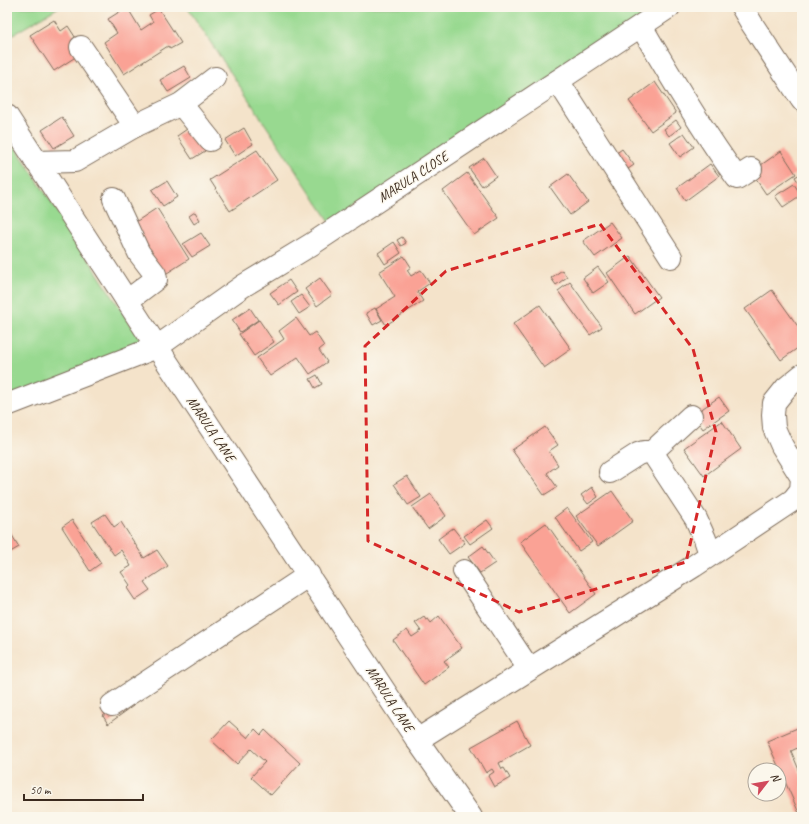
<svg xmlns="http://www.w3.org/2000/svg" width="809" height="824" viewBox="0 0 809 824" font-family="Caveat,sans-serif">
<style>
.green{fill:#98d990;stroke:#6a8257}
.building{fill:#faa295}
.lines{fill:none;stroke-linecap:round;stroke-linejoin:round}
.minor-casing{stroke:#7c6b5a;stroke-width:24}
.minor{stroke:#fff;stroke-width:22}
.marked{fill:none;stroke:#d62828;stroke-width:3;stroke-dasharray:8 5;stroke-linejoin:round}
.labels{text-anchor:middle;dominant-baseline:central;stroke-width:3;stroke-linejoin:round;paint-order:stroke}
.street-label{font-size:14px;fill:#3b2a1e;stroke:#fbf7ec}
</style>
<rect width="100%" height="100%" fill="#fbf7ec"/>
<filter id="ink" filterUnits="userSpaceOnUse"><feTurbulence type="fractalNoise" baseFrequency=".025" numOctaves="2"/><feDisplacementMap in="SourceGraphic" scale="8" xChannelSelector="R" yChannelSelector="G"/><feConvolveMatrix kernelMatrix="1 2 1 2 8 2 1 2 1" color-interpolation-filters="sRGB"/></filter>
<filter id="wash" filterUnits="userSpaceOnUse"><feTurbulence type="fractalNoise" baseFrequency=".012" numOctaves="4" result="noise"/><feDisplacementMap in="SourceGraphic" scale="16" xChannelSelector="R" yChannelSelector="G"/><feGaussianBlur stdDeviation="0.9" result="paint"/><feColorMatrix in="noise" values="0 0 0 0 0 0 0 0 0 0 0 0 0 0 0 0 0 1.4 0 .05"/><feComposite in="paint" operator="in"/></filter>
<g filter="url(#wash)">
<rect width="100%" height="100%" fill="#f4e3ca"/>
<g class="green">
<polygon points="7,7 59,7 7,38"/>
<polygon points="187,7 658,7 331,223"/>
<polygon points="7,134 148,351 7,408"/>
</g>
<g id="blocks">
<g class="building">
<polygon points="127,7 141,30 153,22 149,15 159,9 181,43 170,49 168,46 124,74 104,42 117,33 108,19"/>
<polygon points="54,20 61,31 68,26 79,43 77,56 54,71 30,35"/>
<polygon points="184,66 191,78 168,92 160,80"/>
<polygon points="655,82 676,113 651,131 629,101"/>
<polygon points="62,117 74,136 54,148 42,130"/>
<polygon points="676,120 681,127 669,136 664,129"/>
<polygon points="190,127 205,151 192,159 177,136"/>
<polygon points="244,128 253,144 235,156 225,140"/>
<polygon points="684,133 694,147 680,157 670,143"/>
<polygon points="622,149 634,165 625,171 614,155"/>
<polygon points="257,150 277,180 230,211 210,180"/>
<polygon points="781,151 796,174 766,194 751,172"/>
<polygon points="484,158 496,176 482,186 469,168"/>
<polygon points="710,164 719,176 685,201 677,188"/>
<polygon points="467,173 499,218 474,235 443,191"/>
<polygon points="802,173 802,188 795,177"/>
<polygon points="568,174 588,202 570,215 550,187"/>
<polygon points="167,181 177,197 163,206 152,190"/>
<polygon points="794,184 801,195 783,207 775,196"/>
<polygon points="157,208 189,259 164,275 131,225"/>
<polygon points="195,212 200,220 194,224 189,216"/>
<polygon points="610,222 622,238 595,257 583,241"/>
<polygon points="201,233 210,246 192,257 183,244"/>
<polygon points="402,237 406,243 401,246 397,240"/>
<polygon points="394,242 401,253 385,264 378,253"/>
<polygon points="404,256 411,267 407,270 411,276 421,270 430,283 417,292 423,301 386,325 376,309 395,297 379,272"/>
<polygon points="630,256 659,297 635,314 607,273"/>
<polygon points="598,267 609,282 593,293 583,278"/>
<polygon points="562,270 567,277 556,285 551,278"/>
<polygon points="320,278 332,295 317,306 305,289"/>
<polygon points="289,280 297,292 279,305 270,293"/>
<polygon points="570,282 602,327 590,335 558,291"/>
<polygon points="772,290 802,332 802,345 781,360 745,309"/>
<polygon points="301,295 310,307 299,314 291,302"/>
<polygon points="540,305 571,349 544,368 513,324"/>
<polygon points="250,308 258,320 240,332 232,320"/>
<polygon points="375,308 382,320 373,325 366,313"/>
<polygon points="296,318 309,336 315,332 324,346 319,350 327,362 310,374 298,357 270,376 257,358 284,339 279,331"/>
<polygon points="259,320 274,342 254,356 239,334"/>
<polygon points="317,375 322,384 315,388 310,379"/>
<polygon points="719,397 729,411 703,429 693,415"/>
<polygon points="722,421 741,449 704,476 684,448"/>
<polygon points="545,427 558,445 549,451 558,465 547,473 557,487 544,495 512,450"/>
<polygon points="407,476 421,497 408,505 394,484"/>
<polygon points="592,487 598,497 588,504 581,495"/>
<polygon points="612,491 633,521 598,546 576,516"/>
<polygon points="431,494 446,516 428,529 412,507"/>
<polygon points="567,508 592,542 579,551 555,517"/>
<polygon points="105,514 114,527 121,522 144,558 157,550 168,566 144,582 150,590 135,600 127,588 130,585 121,572 131,566 121,550 114,555 92,522"/>
<polygon points="72,520 101,563 90,571 62,527"/>
<polygon points="487,520 493,528 470,544 464,536"/>
<polygon points="546,523 596,594 570,613 520,542"/>
<polygon points="7,527 19,547 7,554"/>
<polygon points="453,528 465,543 449,554 438,539"/>
<polygon points="483,546 495,563 480,573 468,557"/>
<polygon points="439,616 462,648 444,661 449,667 424,685 393,640 407,630 412,637 421,631 415,623 424,617 426,620 428,619 431,623"/>
<polygon points="128,698 133,706 108,724 103,716"/>
<polygon points="229,721 248,738 255,729 261,735 265,730 300,763 271,795 251,777 265,762 251,749 237,764 211,740"/>
<polygon points="517,721 530,745 499,763 502,769 504,768 510,778 494,787 488,776 494,772 492,769 486,773 471,747"/>
<polygon points="802,726 802,746 791,751 802,777 802,812 799,813 767,741"/>
</g>
</g>
</g>
<g filter="url(#ink)">
<use href="#blocks" fill-opacity="0" stroke="#7c6b5a" stroke-width="1"/>
<g class="lines">
<defs>
<g id="minor">
<polyline points="742,7 752,24 802,100"/>
<path d="M641 26C671 78 702 130 737 178L751 169"/>
<polyline points="81,47 135,126"/>
<polyline points="558,81 671,257"/>
<polyline points="181,104 210,140"/>
<polyline points="7,116 157,347 417,740 471,817"/>
<polyline points="36,162 75,161 135,126 181,104 215,78"/>
<polyline points="114,199 139,253 155,274 156,279 127,301"/>
<polyline points="7,405 157,347 243,286 312,244 669,7"/>
<polyline points="652,452 696,519 705,539 710,554"/>
<polyline points="610,472 638,454 644,452 652,452 691,416"/>
<polyline points="464,571 529,669"/>
<polyline points="112,705 309,575"/>
<polyline points="417,740 694,566 793,500 801,490 802,478 782,446 774,428 773,415 774,403 786,388 802,375"/>
</g>
</defs>
<use href="#minor" class="minor-casing"/>
<use href="#minor" class="minor"/>
</g>
</g>
<path class="marked" d="M600 224 693 349 716 432 686 562 519 612 368 541 365 346 446 271Z"/>
<g class="labels">
<g class="street-label">
<text transform="translate(413 177) rotate(-33)">MARULA CLOSE</text>
<text transform="translate(211 429) rotate(56)">MARULA LANE</text>
<text transform="translate(390 699) rotate(57)">MARULA LANE</text>
</g>
</g>
<rect width="809" height="824" fill="none" stroke="#fbf7ec" stroke-width="24"/>
<g transform="translate(767 782) rotate(59)"><circle r="19" fill="#fbf7ec" stroke="#aea59a"/>
<path d="M0-3L7 15L0 10L-7 15Z" fill="#d1495b"/>
<text y="-6" font-size="11" font-weight="bold" text-anchor="middle" fill="#3b2a1e">N</text>
</g>
<path d="M24 794v6h119v-6" fill="none" stroke="#3b2a1e" stroke-width="2"/>
<text x="30" y="794" font-size="12" fill="#3b2a1e" stroke="#fbf7ec" stroke-width="3" paint-order="stroke">50 m</text>
</svg>
